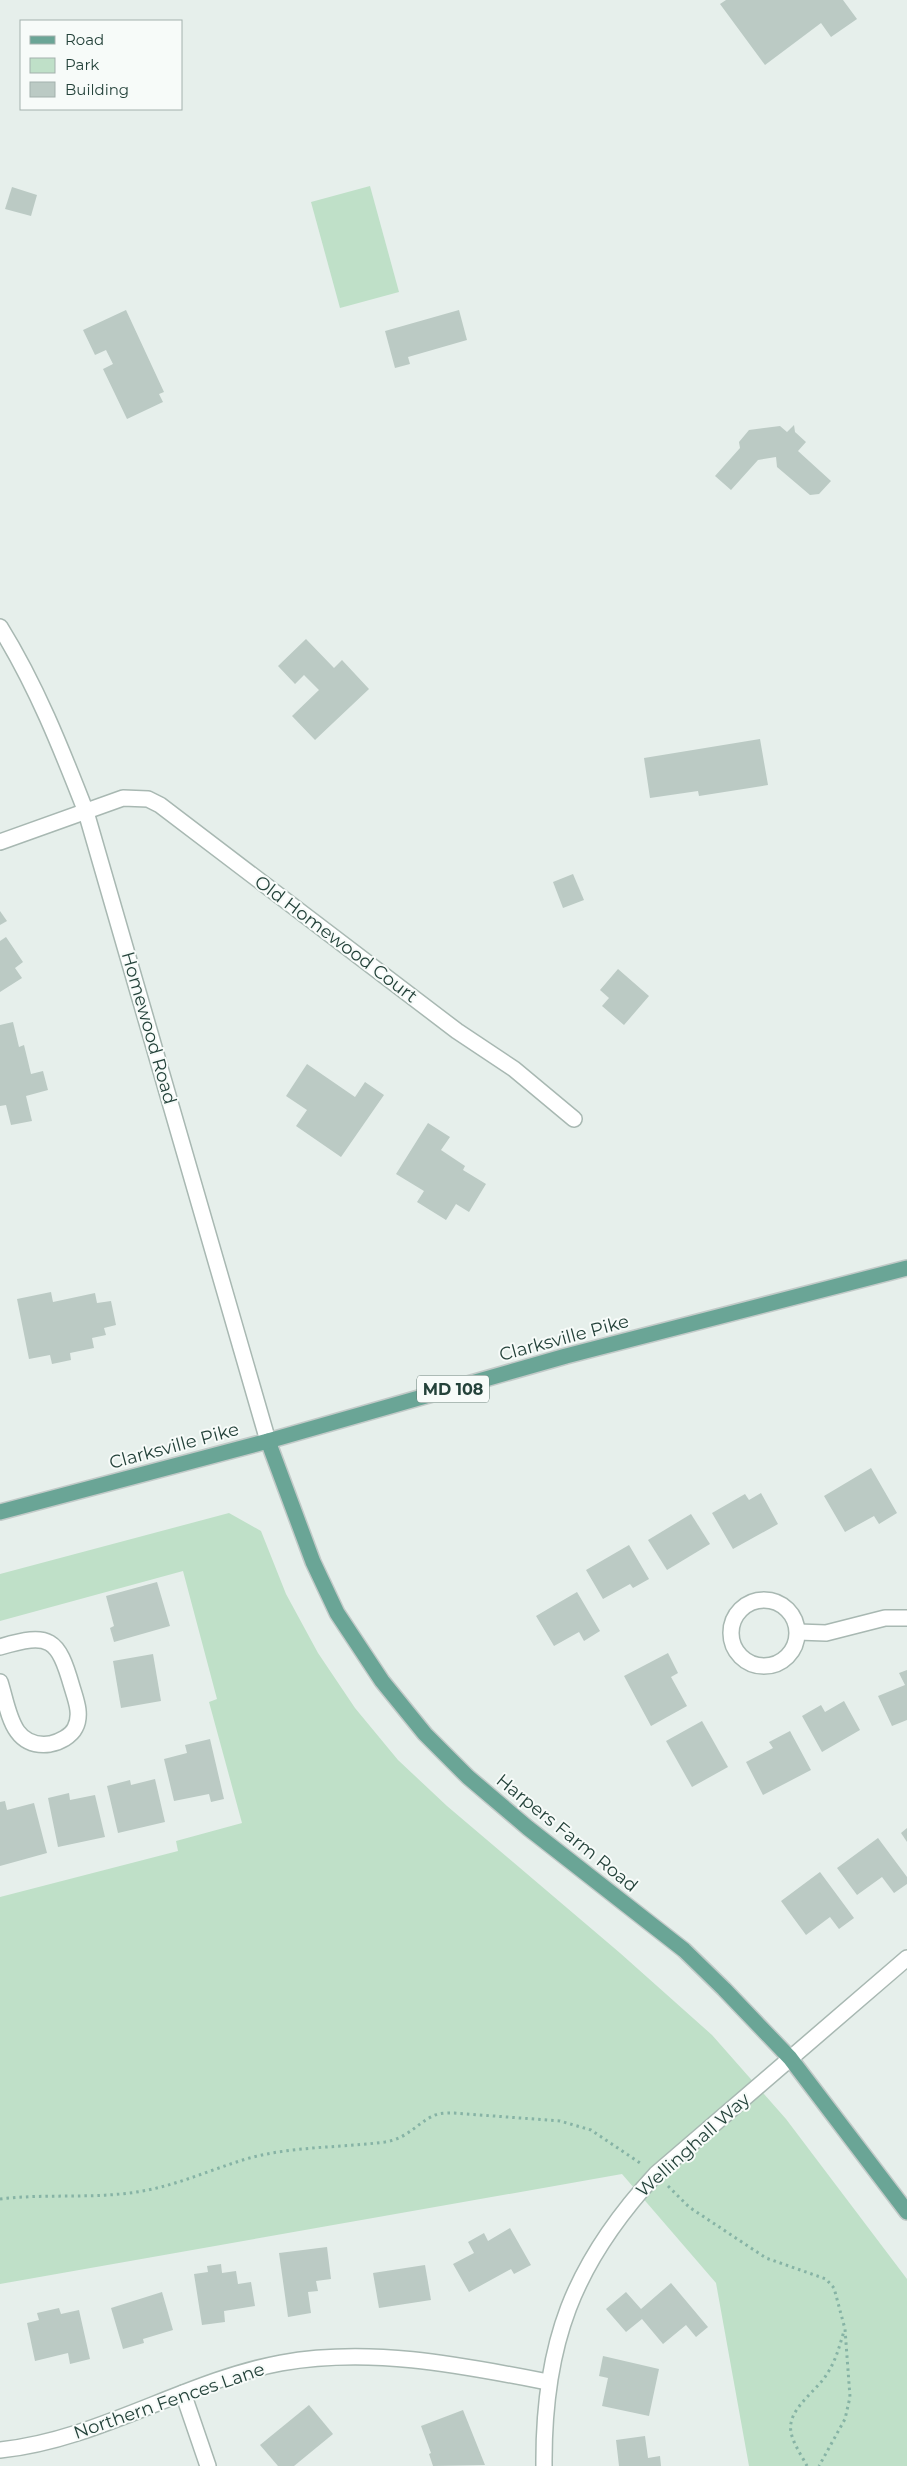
<svg xmlns="http://www.w3.org/2000/svg" width="907" height="2466" viewBox="0 0 907 2466" font-family="Montserrat,sans-serif">
<style>
.green{fill:#bfe0c8}
.building{fill:#bbcac4}
.lines{fill:none;stroke-linecap:round;stroke-linejoin:round}
.minor-casing{stroke:#a8b8b2;stroke-width:18}
.major-casing{stroke:#c2cac8;stroke-width:18}
.path{stroke:#86b3a5;stroke-width:3;stroke-dasharray:2.5 4;stroke-linecap:butt}
.minor{stroke:#fff;stroke-width:15}
.major{stroke:#6aa596;stroke-width:15}
.labels{text-anchor:middle;dominant-baseline:central;stroke-width:4;stroke-linejoin:round;paint-order:stroke}
.shield{fill:#f7fbf9;stroke:#637a73;stroke-width:1}
.shield-label{font-size:16px;font-weight:bold;fill:#24423a}
.street-label{font-size:18px;fill:#24423a;stroke:#f7fbf9}
</style>
<rect width="100%" height="100%" fill="#e6efeb"/>
<g class="green">
<polygon points="370,186 399,292 340,308 311,202"/>
<polygon points="229,1513 261,1531 286,1594 318,1653 355,1708 398,1760 447,1806 620,1953 712,2035 786,2119 907,2279 907,2466 749,2466 716,2283 622,2174 0,2284 0,1897 178,1851 176,1841 242,1823 209,1702 217,1699 183,1571 0,1621 0,1574"/>
</g>
<g class="building">
<polygon points="726,0 843,0 857,19 831,37 821,23 765,65 720,4"/>
<polygon points="12,187 37,195 31,216 5,209"/>
<polygon points="126,310 164,392 159,394 163,402 127,419 103,369 113,364 106,350 95,355 83,330"/>
<polygon points="459,310 467,340 408,357 410,364 395,368 385,331"/>
<polygon points="794,425 795,432 806,442 798,451 831,481 819,494 810,495 777,467 776,457 758,460 731,490 715,476 740,448 739,442 749,430 780,426 787,432"/>
<polygon points="306,639 334,668 342,660 369,689 315,740 292,716 319,690 304,675 295,684 278,666"/>
<polygon points="760,739 768,785 699,796 698,791 650,798 644,758"/>
<polygon points="573,874 584,900 563,908 553,882"/>
<polygon points="0,911 7,921 0,925"/>
<polygon points="6,937 23,962 15,968 22,978 0,992 0,941"/>
<polygon points="618,969 649,996 624,1025 602,1006 609,998 600,990"/>
<polygon points="13,1022 19,1047 24,1045 31,1074 43,1071 48,1090 26,1096 32,1121 11,1125 6,1105 0,1106 0,1025"/>
<polygon points="307,1064 355,1097 365,1082 384,1095 341,1157 296,1126 307,1110 286,1096"/>
<polygon points="428,1123 450,1137 441,1150 465,1166 463,1170 486,1184 469,1212 456,1204 446,1220 417,1202 424,1191 396,1174"/>
<polygon points="51,1292 53,1302 95,1293 97,1303 111,1301 116,1325 104,1328 106,1335 92,1338 94,1348 70,1353 71,1360 52,1364 50,1355 29,1359 17,1299"/>
<polygon points="871,1468 897,1513 879,1524 874,1516 845,1532 824,1496"/>
<polygon points="761,1493 778,1524 733,1549 712,1513 745,1494 749,1500"/>
<polygon points="691,1514 710,1544 667,1570 648,1540"/>
<polygon points="629,1545 649,1579 633,1588 630,1584 603,1599 586,1570"/>
<polygon points="157,1582 170,1626 114,1642 110,1628 114,1626 106,1596"/>
<polygon points="577,1592 600,1631 584,1641 579,1632 554,1646 536,1616"/>
<polygon points="668,1653 678,1673 671,1677 687,1706 651,1726 624,1676"/>
<polygon points="153,1654 161,1701 121,1708 113,1661"/>
<polygon points="907,1670 907,1720 892,1726 878,1696 905,1685 899,1673"/>
<polygon points="844,1701 860,1730 822,1752 802,1716 821,1705 825,1712"/>
<polygon points="702,1721 728,1767 692,1787 666,1741"/>
<polygon points="790,1731 811,1770 763,1795 746,1762 773,1748 769,1742"/>
<polygon points="210,1739 224,1799 211,1802 209,1794 174,1801 164,1759 187,1753 185,1745"/>
<polygon points="155,1779 165,1822 118,1833 107,1786 130,1780 131,1785"/>
<polygon points="69,1793 70,1800 95,1795 105,1837 58,1847 48,1798"/>
<polygon points="5,1801 7,1810 34,1803 47,1853 0,1866 0,1802"/>
<polygon points="907,1828 907,1842 901,1833"/>
<polygon points="878,1838 907,1877 907,1884 894,1893 882,1877 857,1895 837,1868"/>
<polygon points="820,1872 854,1918 839,1929 830,1917 806,1935 781,1901"/>
<polygon points="510,2228 531,2265 514,2274 511,2269 469,2292 453,2264 474,2253 468,2242 484,2233 488,2241"/>
<polygon points="327,2247 331,2279 316,2281 318,2291 308,2292 311,2313 288,2317 279,2253"/>
<polygon points="221,2264 222,2273 236,2271 238,2284 251,2282 255,2306 224,2311 225,2322 202,2325 194,2274 208,2272 207,2266"/>
<polygon points="425,2265 431,2300 379,2308 373,2273"/>
<polygon points="671,2283 708,2327 696,2337 686,2325 663,2344 642,2319 626,2332 606,2309 626,2292 641,2309"/>
<polygon points="162,2292 173,2330 143,2339 144,2343 123,2349 111,2308"/>
<polygon points="59,2308 61,2314 79,2310 90,2359 70,2364 68,2353 35,2361 27,2323 39,2320 37,2313"/>
<polygon points="603,2356 659,2369 649,2416 602,2406 608,2378 599,2376"/>
<polygon points="309,2405 333,2434 294,2466 278,2466 260,2445"/>
<polygon points="463,2410 485,2465 433,2466 429,2454 431,2453 421,2426"/>
<polygon points="645,2436 648,2458 660,2456 661,2466 619,2466 616,2440"/>
</g>
<g class="lines">
<defs>
<g id="minor">
<path d="M0 627C36 685 61 748 86 812L268 1441"/>
<polyline points="0,842 123,798 148,799 160,805 457,1031 514,1069 574,1119"/>
<circle cx="764" cy="1633" r="33"/>
<polyline points="798,1632 826,1633 885,1618 907,1618"/>
<path d="M0 1647C50 1632 58 1638 72 1687 76 1700 82 1715 75 1728 71 1736 60 1742 50 1744 11 1749 9 1710 0 1682"/>
<polyline points="183,2393 208,2466"/>
<path d="M0 2450C98 2440 185 2381 281 2363 371 2347 460 2365 548 2382"/>
<path d="M544 2466C543 2344 573 2264 656 2174L907 1958"/>
</g>
<g id="major">
<polyline points="268,1441 313,1562 337,1613 382,1681 425,1734 468,1777 528,1828 684,1950 724,1989 790,2058 907,2212"/>
<polyline points="0,1512 268,1441 566,1356 907,1268"/>
</g>
</defs>
<use href="#minor" class="minor-casing"/>
<use href="#major" class="major-casing"/>
<g class="path">
<polyline points="668,2186 689,2207 766,2258 826,2279 834,2288 845,2329 850,2397 845,2419 819,2466"/>
<path d="M0 2199C49 2193 99 2200 148 2190 182 2183 213 2169 246 2159 291 2146 338 2148 385 2142 410 2138 419 2120 438 2114 443 2113 449 2113 454 2113L560 2121 591 2130 643 2165"/>
<path d="M807 2466C801 2454 788 2437 791 2423 794 2406 815 2391 825 2377 835 2363 839 2348 844 2331"/>
</g>
<use href="#minor" class="minor"/>
<use href="#major" class="major"/>
</g>
<g class="labels">
<rect class="shield" x="417" y="1375.5" width="72" height="27" rx="4"/>
<g class="shield-label">
<text x="453" y="1389">MD 108</text>
</g>
<g class="street-label">
<text transform="translate(336 939) rotate(37)">Old Homewood Court</text>
<text transform="translate(149 1028) rotate(74)">Homewood Road</text>
<text transform="translate(564 1338) rotate(-15)">Clarksville Pike</text>
<text transform="translate(174 1446) rotate(-15)">Clarksville Pike</text>
<text transform="translate(567 1833) rotate(39)">Harpers Farm Road</text>
<text transform="translate(693 2145) rotate(-42)">Wellinghall Way</text>
<text transform="translate(169 2401) rotate(-19)">Northern Fences Lane</text>
</g>
</g>
<rect x="20" y="20" width="162" height="90" fill="#f7fbf9" stroke="#a3b1ad"/>
<rect x="30" y="36" width="25" height="8" fill="#6aa596" stroke="#a3b1ad"/>
<text x="65" y="45" font-size="15" fill="#24423a">Road</text>
<rect x="30" y="58" width="25" height="15" fill="#bfe0c8" stroke="#a3b1ad"/>
<text x="65" y="70" font-size="15" fill="#24423a">Park</text>
<rect x="30" y="82" width="25" height="15" fill="#bbcac4" stroke="#a3b1ad"/>
<text x="65" y="95" font-size="15" fill="#24423a">Building</text>
</svg>
